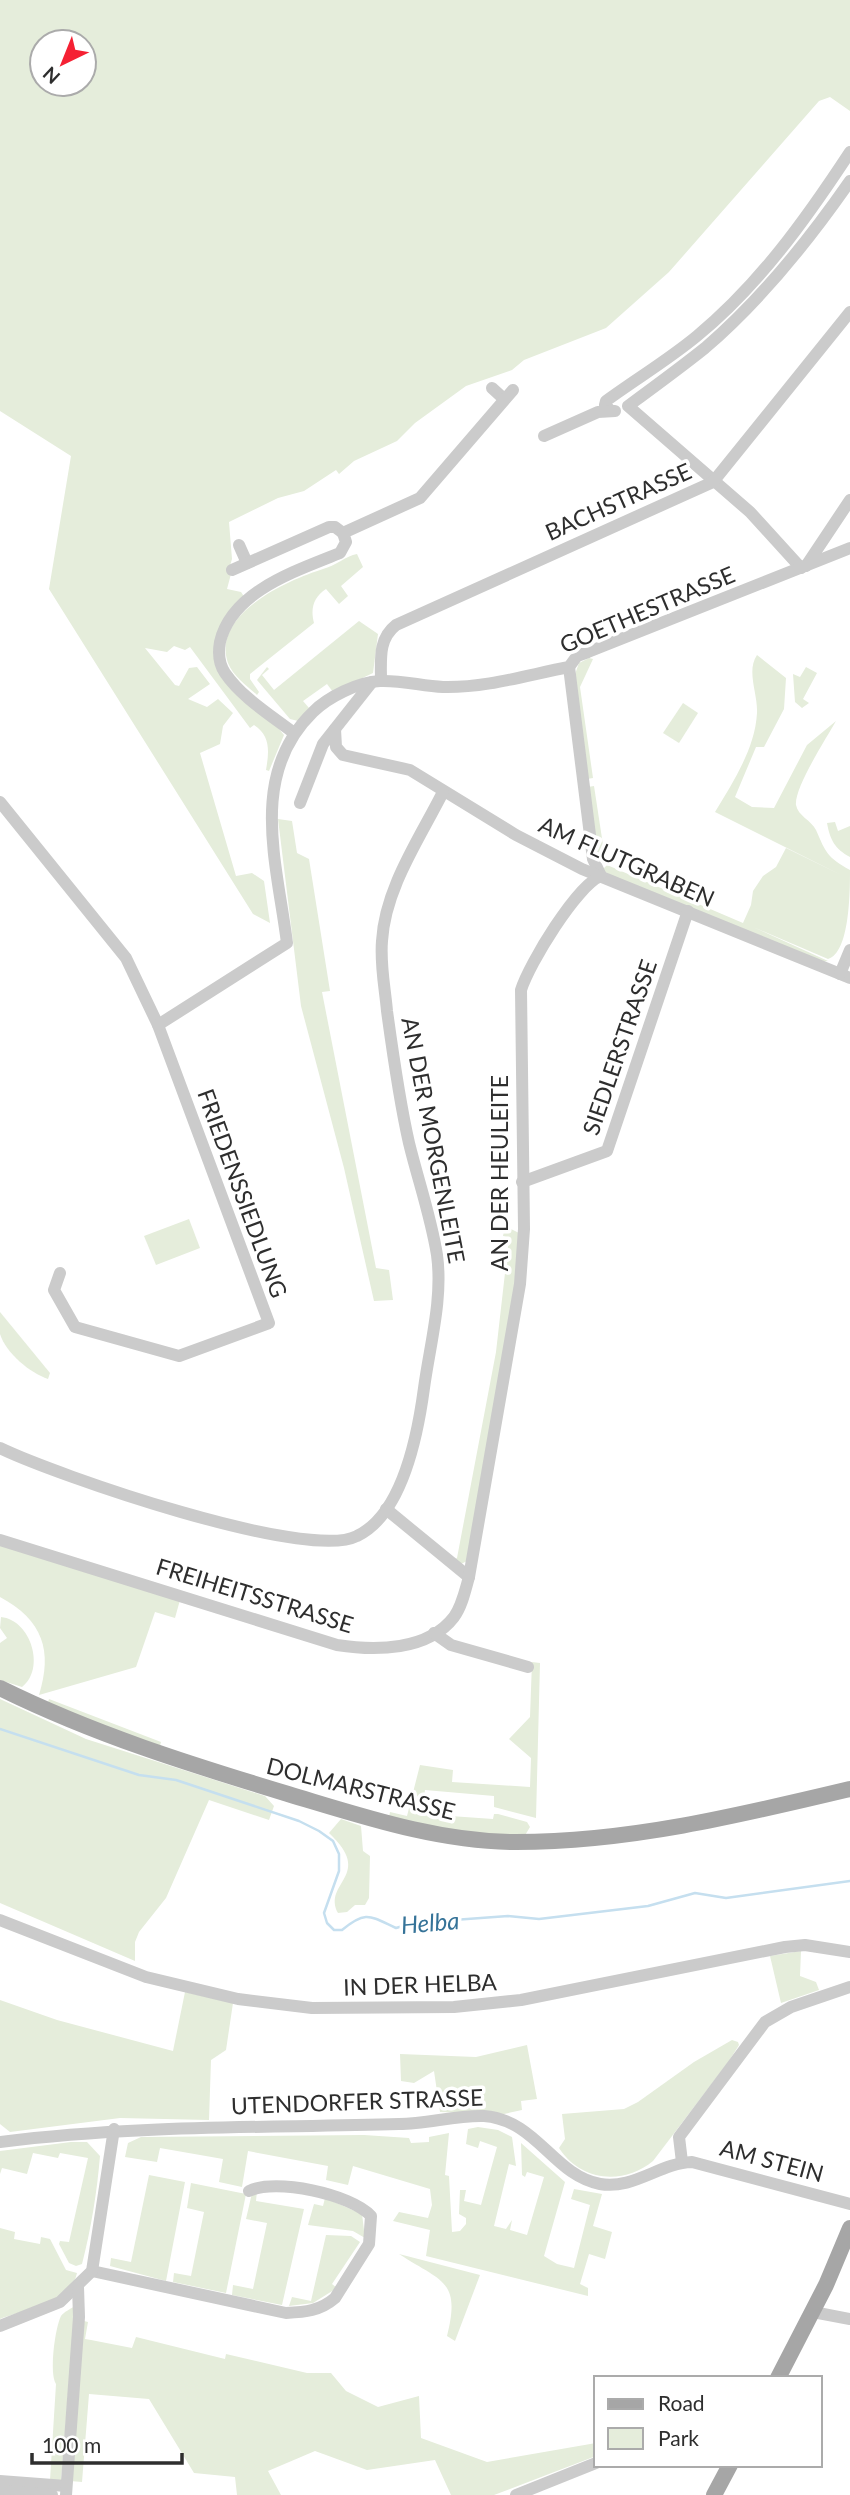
<svg xmlns="http://www.w3.org/2000/svg" width="850" height="2495" viewBox="0 0 850 2495" font-family="Lato,sans-serif">
<style>
.green{fill:#e5eddb;fill-rule:evenodd}
.lines{fill:none;stroke-linecap:round;stroke-linejoin:round}
.stream{stroke:#c5dfef;stroke-width:2.5}
.minor{stroke:#cbcbcb;stroke-width:12}
.major{stroke:#a6a6a6;stroke-width:16}
.labels{text-anchor:middle;dominant-baseline:central;stroke-width:7;stroke-linejoin:round;paint-order:stroke}
.street-label{font-size:23px;fill:#2e2e2e;stroke:#fff}
.water-label{font-size:24px;font-style:italic;fill:#357398;stroke:#fff}
</style>
<rect width="100%" height="100%" fill="#fff"/>
<g class="green">
<path d="M0 0H850V111L830 97 819 101 669 272 606 328 524 360 512 370 466 386 415 423 397 441 354 461 339 474 336 470 304 491 278 498 229 522 232 559 229 569 231 574 227 589 241 592 245 598 214 651 284 735 269 771 266 770C269 752 271 736 254 725L250 728 190 647 185 650 174 646 167 652 145 648 175 685 179 686 189 668 197 667 210 684 188 699 207 707 218 699 233 713 223 726 220 744 200 753 236 876 252 873 264 881 270 923 253 914 49 589 71 456 0 411ZM42 42H84V84H42Z"/>
<path d="M357 554 363 567 341 586 348 596 339 604 326 589C314 597 310 608 314 623L250 674V679L259 692 257 695C247 686 233 676 228 663 211 614 288 580 323 569 335 566 346 556 357 554Z"/>
<polygon points="359,621 378,634 373,673 333,692 327,684 303,701 309,708 298,721 290,719 257,680 267,667 269,669 262,675 274,690"/>
<path d="M757 655 786 678 784 709 764 747H756L735 797 752 807 774 808 807 745 836 721C827 737 794 788 796 805 798 816 811 820 816 830 826 853 827 857 850 870 850 891 850 953 828 959L753 927 828 961 818 962 615 878 602 870 607 865 743 923 751 905 753 891 763 876 776 867 786 848 841 875 715 812C733 782 755 749 757 713 758 694 746 671 757 655Z"/>
<polygon points="589,658 593,659 580,687 593,778 587,779 574,677 579,663"/>
<polygon points="806,667 817,673 803,699 809,703 802,708 795,702 793,674 800,677"/>
<polygon points="683,703 698,713 679,743 663,733"/>
<polygon points="594,786 605,858 598,858 588,787"/>
<polygon points="278,819 292,821 297,853 309,859 330,991 322,992 376,1268 389,1270 393,1300 374,1301 344,1168 301,1006"/>
<path d="M835 822 838 831 850 826V857C835 849 830 840 827 823Z"/>
<polygon points="189,1219 200,1248 156,1265 144,1236"/>
<polygon points="505,1226 519,1233 512,1316 467,1561 461,1564 452,1561 457,1558 496,1352 509,1238 503,1236"/>
<path d="M0 1312 50 1373 48 1379C30 1373 6 1353 0 1334 0 1328 0 1318 0 1312Z"/>
<path d="M0 1544 180 1600 175 1618 155 1612 136 1667 39 1695C53 1651 43 1620 0 1597Z"/>
<path d="M1 1617C31 1620 46 1669 22 1687L0 1680V1643L7 1638 0 1628Z"/>
<polygon points="532,1662 540,1663 536,1818 494,1807 494,1796 425,1790 422,1814 493,1819 494,1814 498,1814 527,1822 530,1827 524,1837 465,1833 389,1817 390,1812 407,1816 420,1765 453,1770 452,1782 530,1787 531,1758 509,1739 530,1717"/>
<polygon points="0,1699 86,1739 265,1796 274,1806 269,1820 209,1800 166,1898 139,1932 135,1942 135,1961 0,1903"/>
<polygon points="49,1699 161,1742 159,1750 47,1706"/>
<path d="M341 1819 361 1826 363 1851 370 1856 369 1898 365 1905H355L347 1912 338 1913C322 1882 375 1876 329 1833Z"/>
<polygon points="801,1951 800,1976 816,1982 819,1990 781,2003 770,1956"/>
<polygon points="185,1992 233,2003 226,2050 211,2060 209,2120 120,2118 10,2132 0,2124 0,2000 57,2020 173,2051"/>
<path d="M732 2040 738 2042 739 2045 729 2061 653 2161C624 2185 581 2182 559 2148L565 2139 562 2114 624 2109 638 2102 694 2062Z"/>
<polygon points="527,2045 537,2099 521,2101 522,2110 504,2114 440,2112 434,2071 414,2083 401,2081 400,2054 476,2057"/>
<polygon points="478,2127 498,2130 512,2137 516,2166 509,2164 494,2226 506,2229 512,2220 510,2230 527,2235 544,2177 527,2172 525,2177 522,2175 521,2143 565,2182 544,2256 557,2264 574,2268 590,2205 571,2199 574,2189 602,2194 593,2226 612,2232 605,2259 589,2254 580,2284 588,2288 588,2296 426,2256 430,2230 393,2221 399,2212 428,2218 432,2205 430,2189 353,2166 348,2185 326,2180 328,2166 248,2151 242,2187 219,2182 223,2159 160,2148 157,2162 125,2157 128,2143 141,2137 364,2135 409,2138 411,2143 429,2142 429,2137 449,2133 445,2175 449,2176 452,2232 460,2231 466,2224 466,2218 459,2214 460,2190 466,2190 464,2201 481,2205 497,2147 480,2141 478,2148 466,2144 468,2129"/>
<path d="M71 2142H87L100 2156C97 2192 91 2229 82 2264L76 2266 69 2263 59 2244 60 2241 69 2242 88 2158 60 2153 58 2158 33 2153 27 2174 2 2168 0 2174V2151Z"/>
<polygon points="149,2175 185,2182 166,2281 110,2266 111,2258 131,2262"/>
<polygon points="191,2183 246,2194 226,2293 173,2282 174,2273 191,2276 204,2212 187,2208"/>
<polygon points="257,2191 256,2201 304,2209 282,2305 232,2295 233,2285 253,2289 267,2223 246,2219 252,2193"/>
<polygon points="325,2198 362,2214 365,2238 353,2231 308,2225 314,2204 323,2206"/>
<path d="M0 2228 15 2232 14 2239 40 2244 41 2237 50 2239 66 2270 77 2273C71 2302 23 2310 0 2319Z"/>
<polygon points="326,2235 351,2236 360,2242 332,2284 337,2288 313,2303 289,2306 292,2297 311,2301"/>
<path d="M399 2254 480 2275 455 2341 447 2336C461 2280 442 2282 399 2254Z"/>
<path d="M75 2306 61 2481 50 2480 56 2384C49 2373 55 2328 61 2316 64 2312 70 2309 75 2306Z"/>
<polygon points="84,2321 88,2322 85,2339 91,2340 132,2348 136,2337 225,2359 226,2354 307,2373 331,2373 346,2391 378,2407 419,2396 421,2438 487,2462 596,2443 596,2456 494,2495 451,2495 435,2460 367,2470 315,2451 268,2471 281,2495 237,2495 235,2477 194,2473 149,2399 89,2394 82,2482 70,2481"/>
</g>
<g class="lines">
<path class="stream" d="M0 1729 139 1775 176 1780 299 1821 319 1831 333 1841 339 1854V1871L324 1913 327 1923 334 1930H342C366 1910 370 1916 396 1928L413 1923 508 1916 539 1919 648 1906 695 1893 726 1898 850 1881"/>
<g class="minor">
<polyline points="492,388 504,399"/>
<path d="M611 411 605 405 606 401C636 379 668 360 697 336 759 285 806 219 850 152"/>
<polyline points="544,436 598,412 615,411"/>
<polyline points="239,545 247,563"/>
<polyline points="806,566 850,500"/>
<path d="M801 568 750 512 628 406C654 387 680 368 705 348 760 301 809 240 850 181"/>
<polyline points="232,570 329,527 335,527 343,533"/>
<polyline points="569,667 593,859 601,876"/>
<path d="M381 681C381 660 378 639 396 625L713 482 850 312"/>
<polyline points="335,729 336,747 343,755 410,770 516,835 582,869 850,978"/>
<path d="M294 733C272 716 241 697 225 673 219 664 218 653 220 642 232 591 296 571 340 553L346 542 343 533 420 498 513 390"/>
<polyline points="0,802 126,958 158,1025 269,1323 179,1356 75,1327 54,1290 60,1273"/>
<polyline points="300,803 323,744 372,682"/>
<polyline points="840,974 850,950"/>
<path d="M158 1025 287 943C277 863 248 775 313 712 328 697 358 682 380 681 401 680 422 686 443 687 486 688 527 675 569 667L577 656 588 652 850 548"/>
<polyline points="522,1182 607,1151 688,911"/>
<path d="M0 1448C56 1475 307 1562 357 1536 403 1514 418 1433 424 1388 430 1344 443 1299 437 1255 431 1217 418 1180 409 1143 399 1099 393 1055 387 1011 385 988 380 965 382 941 385 888 420 838 443 792"/>
<polyline points="386,1509 469,1577"/>
<path d="M0 1540 337 1645C375 1651 428 1651 454 1617 462 1606 465 1591 469 1577L520 1284 524 1229 521 990C529 964 577 885 601 876"/>
<polyline points="434,1633 451,1645 528,1667"/>
<polyline points="0,1920 146,1977 238,1999 312,2008 454,2007 521,2000 785,1947 805,1945 850,1952"/>
<path d="M0 2142C133 2125 265 2128 399 2124 427 2124 456 2115 484 2116 537 2120 553 2175 600 2184 633 2190 660 2163 692 2162L850 2204"/>
<polyline points="682,2162 679,2137 765,2022 791,2007 850,1987"/>
<path d="M92 2271 286 2313C305 2312 320 2311 335 2298L369 2244 371 2216C351 2194 275 2178 249 2191"/>
<polyline points="813,2312 850,2319"/>
<polyline points="0,2326 60,2302 92,2271 114,2129"/>
<polyline points="0,2481 66,2486"/>
<polyline points="0,2491 52,2495"/>
<polyline points="66,2495 79,2317 78,2287"/>
<polyline points="516,2495 596,2463"/>
</g>
<g class="major">
<path d="M0 1688C93 1734 189 1764 288 1794 362 1816 438 1842 516 1842 629 1842 741 1815 850 1789"/>
<polyline points="778,2378 826,2285 850,2228"/>
<polyline points="714,2495 730,2465"/>
</g>
</g>
<g class="labels">
<g class="street-label">
<text transform="translate(618 501) rotate(-24)">BACHSTRASSE</text>
<text transform="translate(647 609) rotate(-23)">GOETHESTRASSE</text>
<text transform="translate(627 861) rotate(24)">AM FLUTGRABEN</text>
<text transform="translate(619 1047) rotate(-71)">SIEDLERSTRASSE</text>
<text transform="translate(434 1140) rotate(79)">AN DER MORGENLEITE</text>
<text transform="translate(499 1173) rotate(-90)">AN DER HEULEITE</text>
<text transform="translate(243 1193) rotate(70)">FRIEDENSSIEDLUNG</text>
<text transform="translate(255 1595) rotate(17)">FREIHEITSSTRASSE</text>
<text transform="translate(361 1788) rotate(14)">DOLMARSTRASSE</text>
<text transform="translate(420 1984) rotate(-2)">IN DER HELBA</text>
<text transform="translate(357 2101) rotate(-2)">UTENDORFER STRASSE</text>
<text transform="translate(772 2160) rotate(15)">AM STEIN</text>
</g>
<g class="water-label">
<text transform="translate(430 1922) rotate(-5)">Helba</text>
</g>
</g>
<rect x="594" y="2376" width="228" height="91" fill="#ffffff" stroke="#ababab" stroke-width="2"/>
<rect x="608" y="2399" width="35" height="10" fill="#a6a6a6" stroke="#ababab" stroke-width="2"/>
<text x="658" y="2411" font-size="21" fill="#2e2e2e">Road</text>
<rect x="608" y="2428" width="35" height="21" fill="#e5eddb" stroke="#ababab" stroke-width="2"/>
<text x="658" y="2446" font-size="21" fill="#2e2e2e">Park</text>
<g transform="translate(63 63) rotate(223)"><circle r="33" fill="#ffffff" stroke="#ababab" stroke-width="2"/>
<path d="M0-5L12 26L0 18L-12 26Z" fill="#f52133"/>
<text y="-10" font-size="19" font-weight="bold" text-anchor="middle" fill="#2e2e2e">N</text>
</g>
<path d="M32 2453v10h150v-10" fill="none" stroke="#2e2e2e" stroke-width="3.5"/>
<text x="42" y="2453" font-size="21" fill="#2e2e2e" stroke="#ffffff" stroke-width="5" paint-order="stroke">100 m</text>
</svg>
